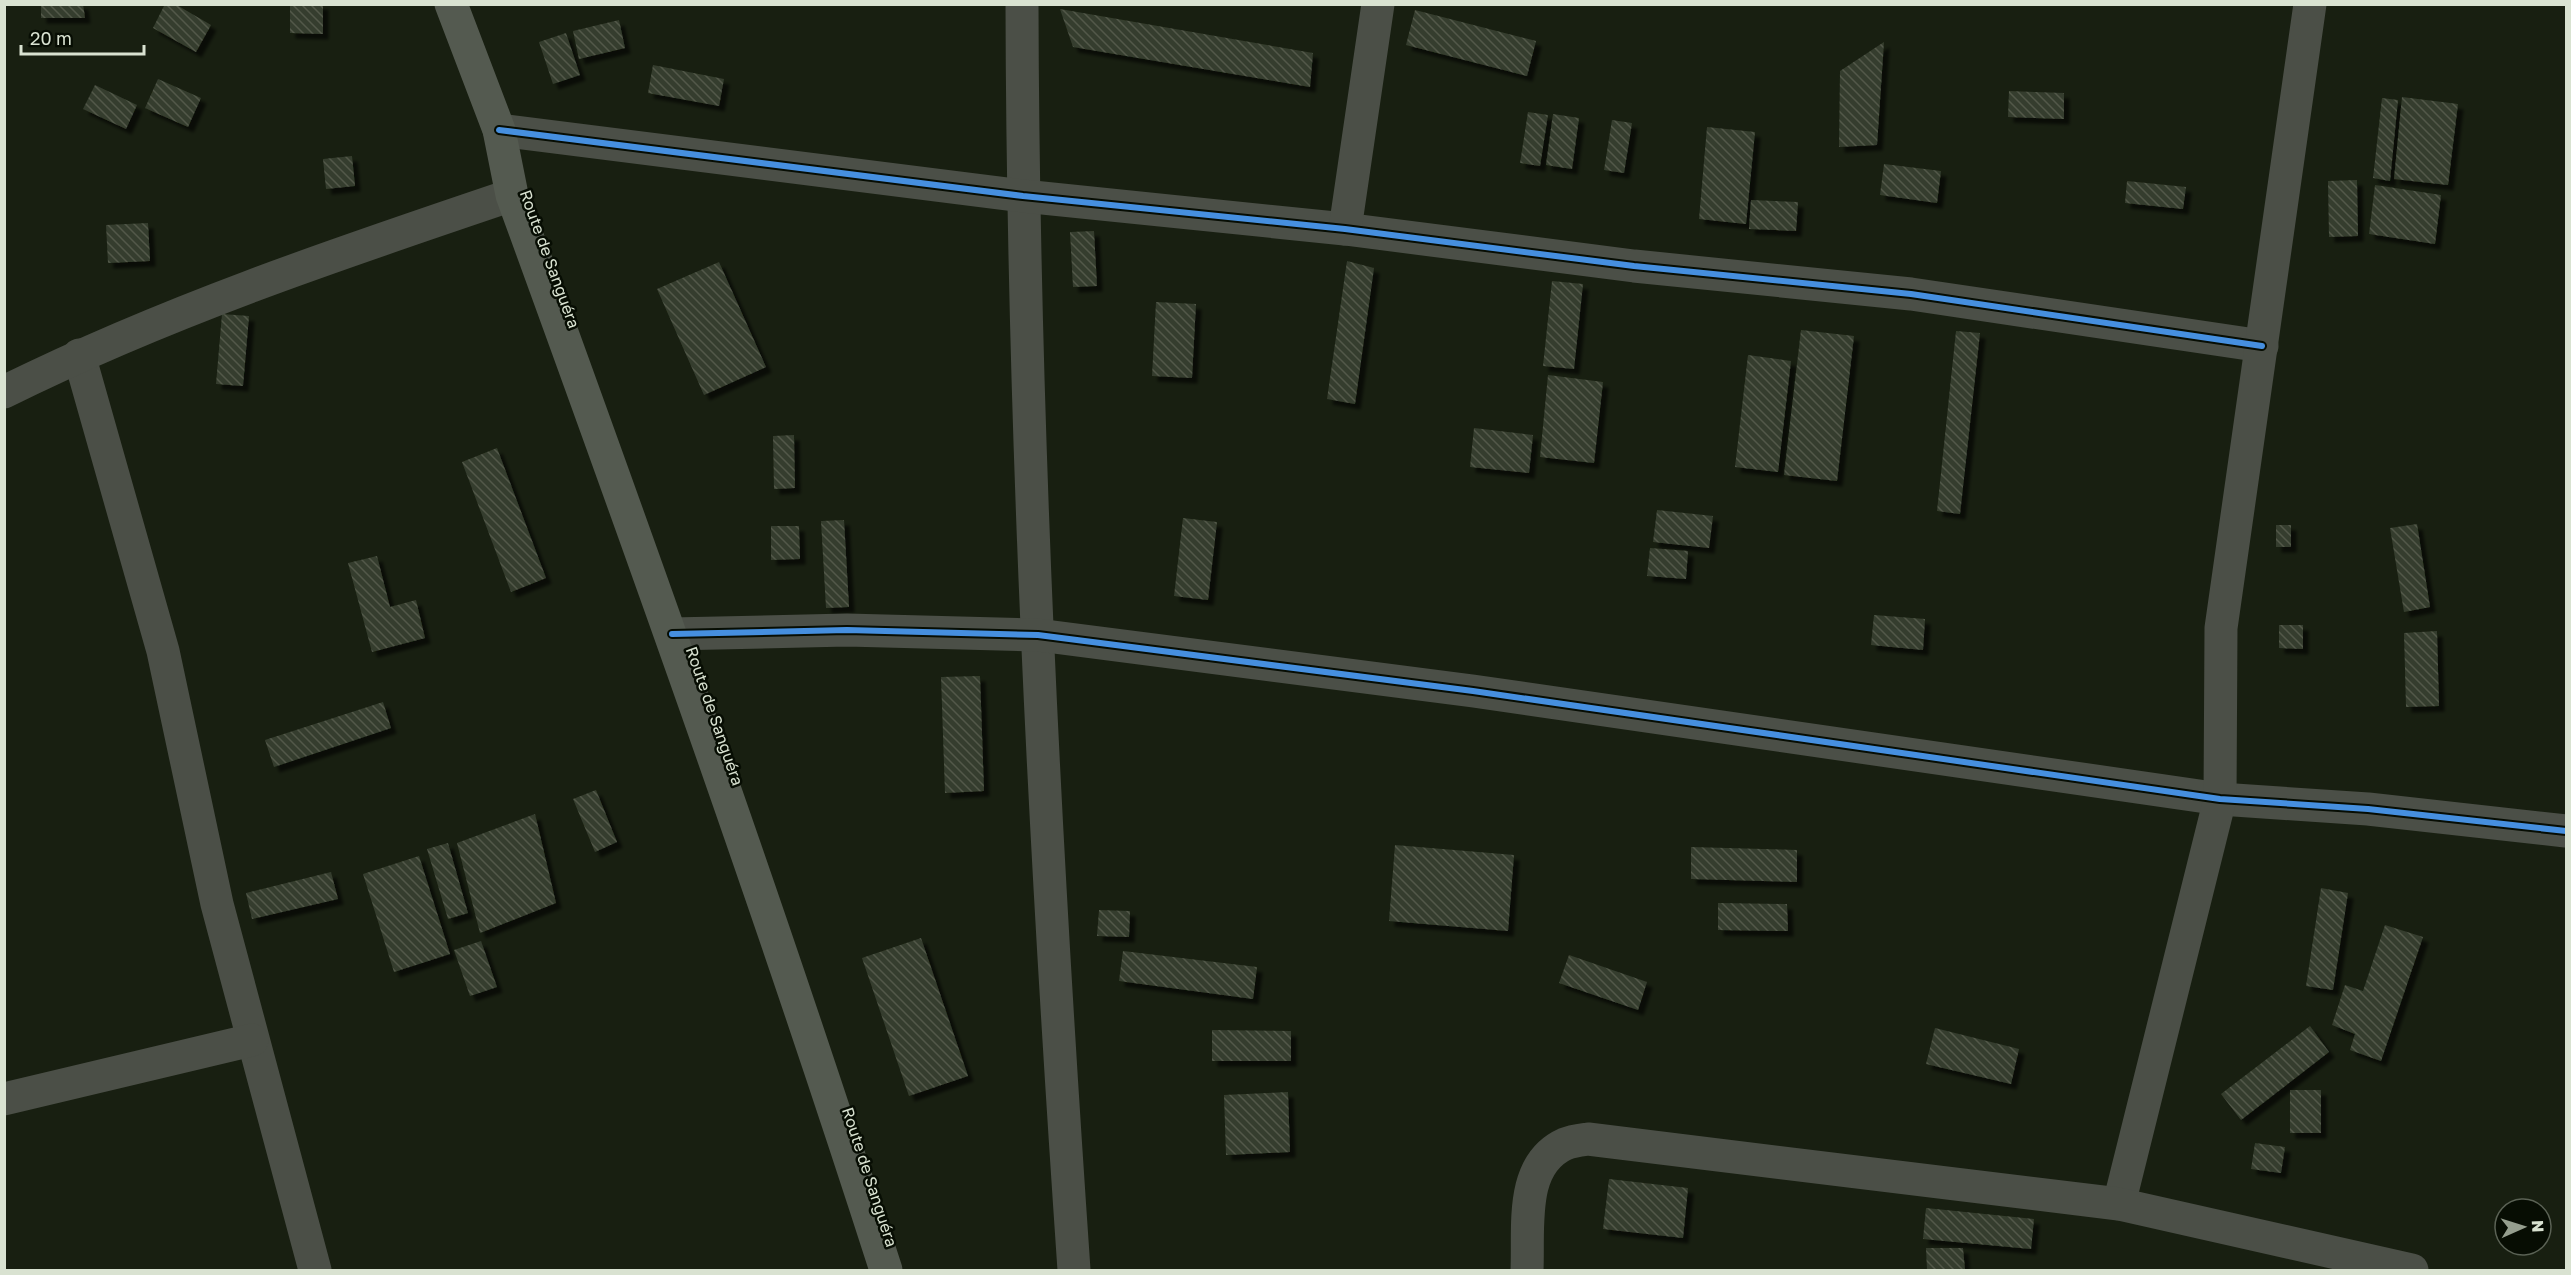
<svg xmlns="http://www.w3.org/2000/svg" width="2571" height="1275" viewBox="0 0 2571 1275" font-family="'Golos Text',sans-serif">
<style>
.building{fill:url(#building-back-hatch);filter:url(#shadow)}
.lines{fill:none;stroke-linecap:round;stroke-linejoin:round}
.street{stroke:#4b4f47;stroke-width:33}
.secondary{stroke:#545a50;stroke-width:33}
.cycleway-casing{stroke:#070d03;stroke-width:10}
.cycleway{stroke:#468fdf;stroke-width:6}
.labels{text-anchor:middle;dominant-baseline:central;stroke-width:5;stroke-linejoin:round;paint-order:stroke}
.street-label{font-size:16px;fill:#d9e2d1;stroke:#070d03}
</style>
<defs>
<pattern id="building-back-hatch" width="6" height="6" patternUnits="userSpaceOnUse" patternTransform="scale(1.5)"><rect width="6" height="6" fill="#353d2d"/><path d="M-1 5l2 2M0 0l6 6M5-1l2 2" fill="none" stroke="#52594a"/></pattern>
<filter id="shadow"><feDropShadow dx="5.5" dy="5.5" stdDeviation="1.5" flood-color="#0009"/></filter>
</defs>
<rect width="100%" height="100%" fill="#181f11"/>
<g class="building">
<polygon points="41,4 83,4 85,18 41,18"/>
<polygon points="165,4 175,4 211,25 196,52 153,28"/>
<polygon points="290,4 323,4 323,34 290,33"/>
<polygon points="1060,9 1313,53 1310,87 1073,47"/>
<polygon points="1415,10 1536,41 1527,76 1406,45"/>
<polygon points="619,20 625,48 579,59 573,31"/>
<polygon points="566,33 580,75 553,84 539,42"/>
<polygon points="1884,42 1877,145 1839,147 1840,71"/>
<polygon points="653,65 724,79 719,106 648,93"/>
<polygon points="158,79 201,98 188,127 145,108"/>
<polygon points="95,85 137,105 126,129 83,109"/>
<polygon points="2009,91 2064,93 2064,119 2008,117"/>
<polygon points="2402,97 2458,104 2448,185 2394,179"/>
<polygon points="2382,98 2398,100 2390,181 2373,178"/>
<polygon points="1528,112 1548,115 1540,166 1520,163"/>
<polygon points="1553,114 1579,118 1572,169 1546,165"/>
<polygon points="1612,120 1632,123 1624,173 1604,170"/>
<polygon points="1707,127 1755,132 1746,224 1699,219"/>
<polygon points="352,156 355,186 326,189 323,159"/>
<polygon points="1884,164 1941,171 1937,203 1880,195"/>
<polygon points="2357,180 2358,236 2329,237 2328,181"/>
<polygon points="2127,181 2186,187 2183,209 2125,203"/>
<polygon points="2375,185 2441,195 2435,244 2369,234"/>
<polygon points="1751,200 1798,202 1796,231 1749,229"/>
<polygon points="148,223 150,261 108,263 106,225"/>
<polygon points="1094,231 1097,286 1073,287 1070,232"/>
<polygon points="1347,261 1374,268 1355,404 1327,399"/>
<polygon points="719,262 766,367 704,395 657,289"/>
<polygon points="1552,281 1583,284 1574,369 1543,366"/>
<polygon points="1156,302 1196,304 1192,378 1152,376"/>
<polygon points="222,314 249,316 243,386 216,384"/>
<polygon points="1801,330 1854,336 1837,481 1784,475"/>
<polygon points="1956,331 1980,333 1960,514 1937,511"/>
<polygon points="1748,355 1791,361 1778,472 1735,467"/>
<polygon points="1548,375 1603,382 1594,463 1540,457"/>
<polygon points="1474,428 1533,435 1529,473 1470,467"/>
<polygon points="794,435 795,488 774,489 773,436"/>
<polygon points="497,448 546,578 511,592 462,462"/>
<polygon points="1657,510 1713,516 1709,548 1653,542"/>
<polygon points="1183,518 1217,522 1208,600 1174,596"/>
<polygon points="844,520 849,607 826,608 821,521"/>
<polygon points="2417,524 2430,607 2404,612 2390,528"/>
<rect x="2276" y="525" width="15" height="22"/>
<polygon points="771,526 799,526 800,559 771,560"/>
<polygon points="1650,548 1688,551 1686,579 1647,576"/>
<polygon points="377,556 390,607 416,600 425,638 372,652 348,563"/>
<polygon points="1874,615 1925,619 1923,650 1871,645"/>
<polygon points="2279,625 2303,625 2303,649 2279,648"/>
<polygon points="2437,631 2439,706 2406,707 2404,633"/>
<polygon points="980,676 984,791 945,793 941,677"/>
<polygon points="383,702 391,728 274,767 265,740"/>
<polygon points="596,790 617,842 595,852 573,799"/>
<polygon points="535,814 556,903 480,933 457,843"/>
<polygon points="448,843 468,913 448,919 427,849"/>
<polygon points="1395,845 1514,855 1508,931 1389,921"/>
<polygon points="1691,847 1797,850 1797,882 1691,879"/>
<polygon points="419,856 450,954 394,972 363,874"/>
<polygon points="331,872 338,899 252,919 246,893"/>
<polygon points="2321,888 2348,893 2333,990 2306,986"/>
<polygon points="1718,903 1787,904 1788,931 1718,930"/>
<polygon points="1099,910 1130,911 1129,937 1097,936"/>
<polygon points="2385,925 2423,937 2381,1061 2350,1050 2355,1034 2332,1025 2345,985 2363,991"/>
<polygon points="921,938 968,1076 909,1096 862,958"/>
<polygon points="481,941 497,987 470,996 454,950"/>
<polygon points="1123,951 1257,967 1253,999 1119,981"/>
<polygon points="1569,955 1647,982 1638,1010 1559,983"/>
<polygon points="2310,1026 2329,1052 2241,1120 2221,1094"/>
<polygon points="1935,1028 2019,1049 2011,1084 1926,1064"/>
<polygon points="1212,1030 1291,1031 1291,1061 1212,1061"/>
<rect x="2290" y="1090" width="31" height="43"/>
<polygon points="1288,1092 1290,1152 1226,1155 1224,1095"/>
<polygon points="2255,1143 2285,1147 2281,1173 2251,1169"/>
<polygon points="1609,1179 1688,1188 1683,1238 1603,1229"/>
<polygon points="1926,1208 2034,1219 2031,1249 1923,1239"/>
<polygon points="1926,1248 1963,1248 1965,1270 1927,1270"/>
</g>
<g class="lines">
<g class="street">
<path d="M1022 4C1023 427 1045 849 1074 1270"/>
<polyline points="499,130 1023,196 1345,229 1634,266 1911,294 2262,346"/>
<polyline points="1345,229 1378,4"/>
<polyline points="79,355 163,651 217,904 315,1270"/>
<path d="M4 392C167 311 340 253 512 195"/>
<polyline points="672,634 847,630 1038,635 1473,691 2220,799 2368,809 2566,831"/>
<polyline points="4,1099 252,1040"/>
<polyline points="2119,1204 2220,799 2221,628 2310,4"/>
<path d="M1527 1270C1529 1228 1519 1165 1565 1144 1572 1141 1581 1140 1588 1139L2119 1204 2412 1270"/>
</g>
<path class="secondary" d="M451 4 499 130 512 195C642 552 770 909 886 1270"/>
<defs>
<g id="cycleway">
<polyline points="499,130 1023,196 1345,229 1634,266 1911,294 2262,346"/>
<polyline points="672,634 847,630 1038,635 1473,691 2220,799 2368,809 2566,831"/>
</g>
</defs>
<use href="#cycleway" class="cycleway-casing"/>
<use href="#cycleway" class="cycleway"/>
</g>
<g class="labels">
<g class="street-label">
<text transform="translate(550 259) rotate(70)">Route de Sanguéra</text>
<text transform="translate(715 716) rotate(71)">Route de Sanguéra</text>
<text transform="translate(870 1177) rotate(72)">Route de Sanguéra</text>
</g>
</g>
<rect width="2571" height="1275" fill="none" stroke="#d9e2d1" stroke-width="12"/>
<g transform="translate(2523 1227) rotate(87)"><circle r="28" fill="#070d03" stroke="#5b6255" stroke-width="1.5"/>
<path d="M0-4.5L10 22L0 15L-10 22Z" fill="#959e8e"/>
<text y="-9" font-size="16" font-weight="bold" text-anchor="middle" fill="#d9e2d1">N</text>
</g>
<path d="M21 45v9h123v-9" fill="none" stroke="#d9e2d1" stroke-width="3"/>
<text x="30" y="45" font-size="18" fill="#d9e2d1" stroke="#070d03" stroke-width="4.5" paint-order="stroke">20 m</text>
</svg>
